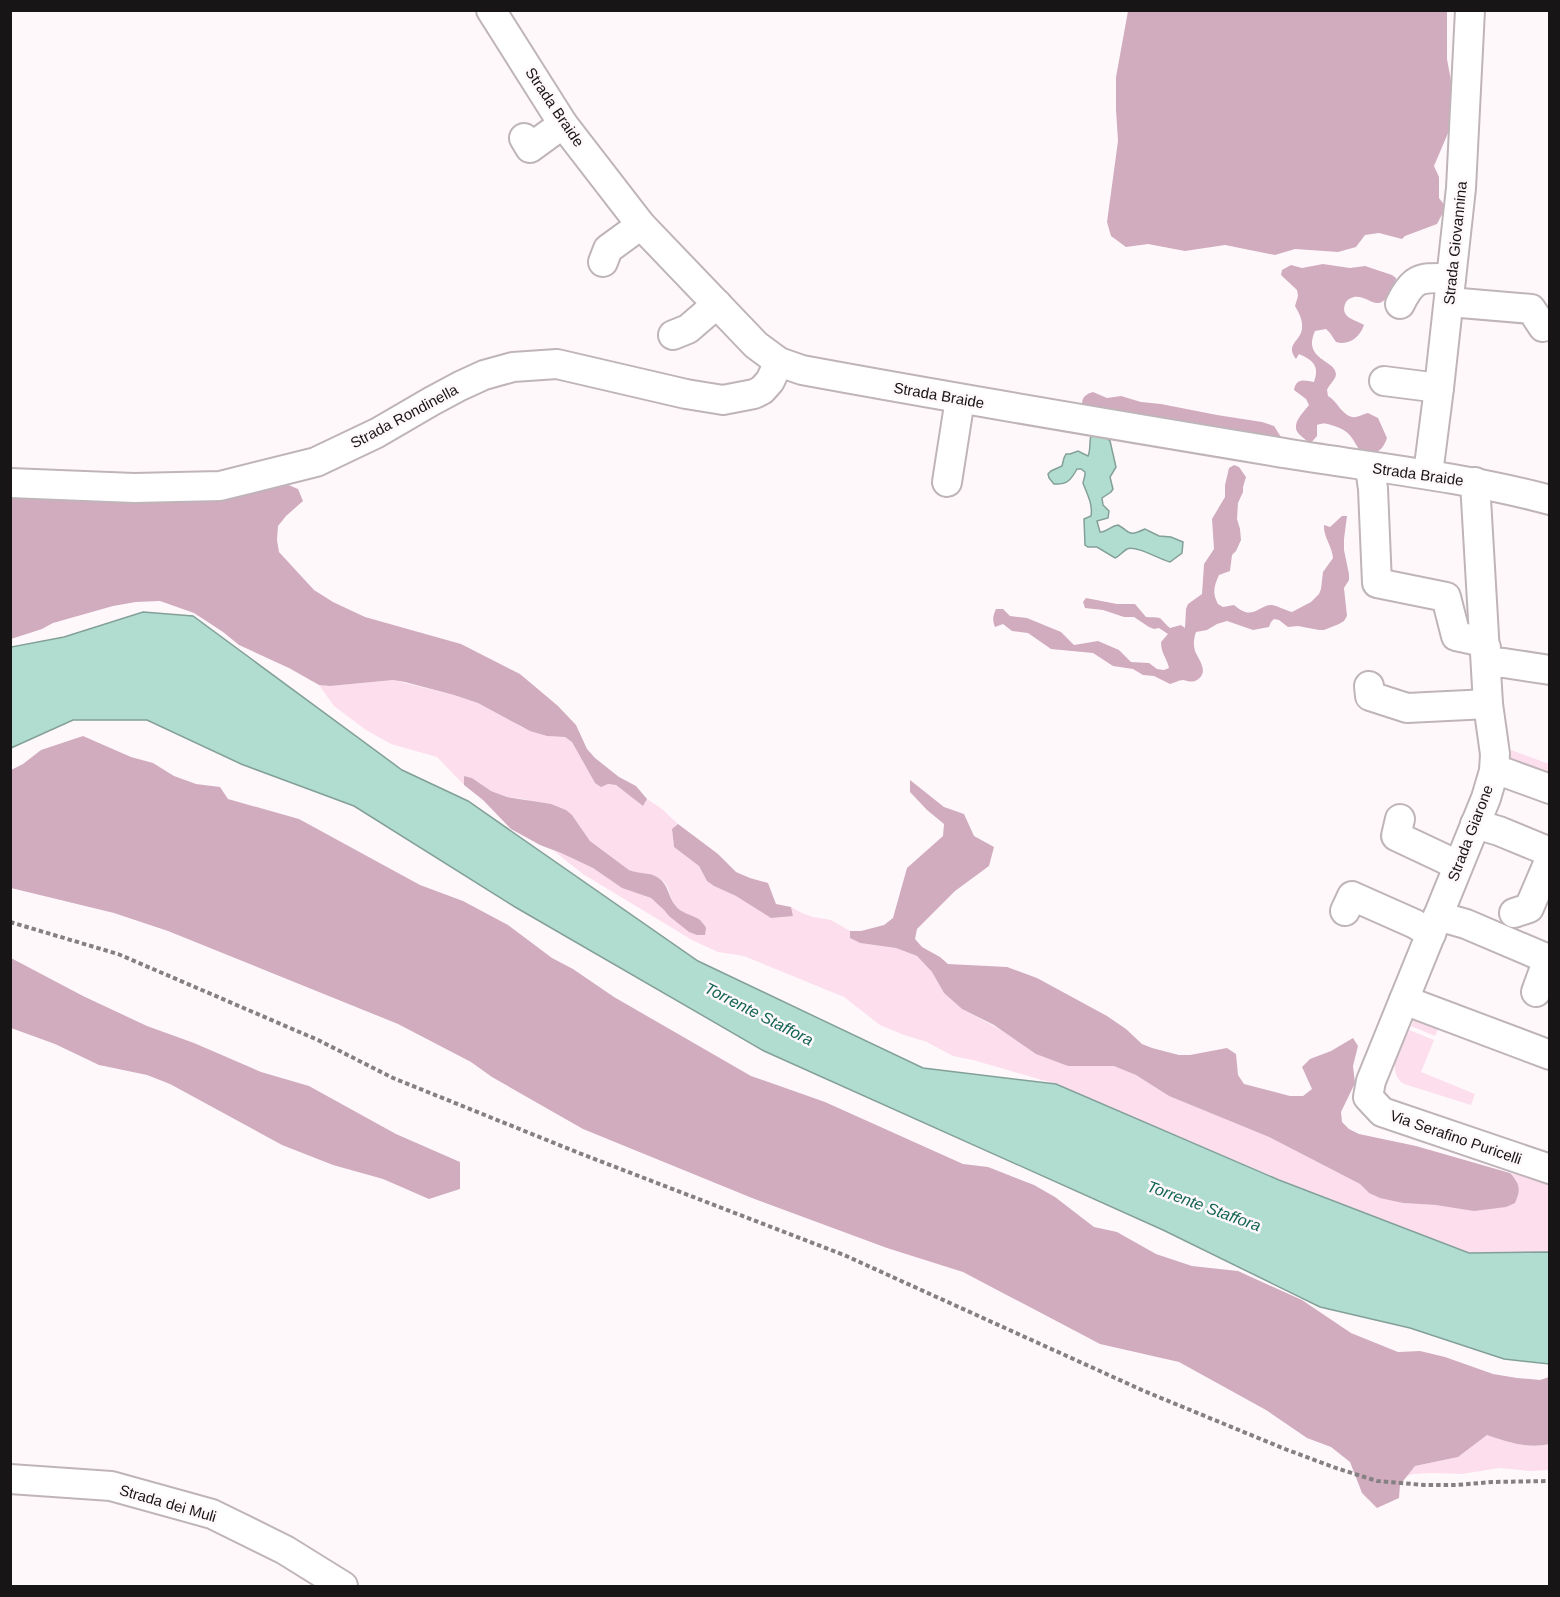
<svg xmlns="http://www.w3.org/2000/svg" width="1560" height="1597" viewBox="0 0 1560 1597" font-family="Helvetica,sans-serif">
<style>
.green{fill:#fcdeec}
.forest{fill:#d1acbe}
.water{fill:#b1dcd0;stroke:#83a098;stroke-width:1.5}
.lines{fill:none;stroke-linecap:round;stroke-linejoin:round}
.minor-casing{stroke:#bfb5b9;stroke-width:32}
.path{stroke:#858082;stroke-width:4;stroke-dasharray:4.5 3;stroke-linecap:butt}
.minor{stroke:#fff;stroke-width:28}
.labels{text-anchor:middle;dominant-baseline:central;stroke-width:5;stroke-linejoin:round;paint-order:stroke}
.street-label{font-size:15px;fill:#181516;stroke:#fff8fb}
.water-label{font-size:16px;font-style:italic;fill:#126454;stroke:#fff8fb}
</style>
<rect width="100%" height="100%" fill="#fff8fb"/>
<g class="green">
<path d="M393 680 454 695 478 703 511 720 521 727 547 736 565 737 572 742 595 783 616 785 643 806 647 799 662 809 678 824 672 830 674 847 699 866 707 881 714 886 736 896 793 916 791 907 802 913 813 917 831 920 850 931V938L860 943 896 948 917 956 932 972 944 993 962 1009 1068 1066 1114 1065 1136 1075 1169 1096 1269 1137 1360 1184 1369 1193 1403 1203 1436 1205 1518 1182 1510 1173 1526 1176 1549 1185V1252L1469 1253 1286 1182 1056 1084 973 1060 953 1056 927 1042 904 1035 880 1025 844 997 744 956 718 952 692 940 583 874 554 851 561 853 593 868 622 888 651 898 664 910 669 916 700 921C691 916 678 912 673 902 670 896 669 888 665 883 656 872 641 876 629 870L590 841 572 815 524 799 507 797 491 791 472 778 464 776V785L437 757 391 744 366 730 334 706 319 685 330 686Z"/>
<polygon points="1511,750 1549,764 1549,777 1509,763"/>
<polygon points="1413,1014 1442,1020 1435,1036 1411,1026 1413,1022 1410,1021"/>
<path d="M1409 1030 1434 1040 1421 1072 1475 1094 1471 1105 1404 1084C1386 1072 1399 1049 1405 1033L1408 1034Z"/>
<path d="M1487 1435C1507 1442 1528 1449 1549 1444V1470L1530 1471 1499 1468 1462 1474 1432 1473 1413 1474 1407 1476 1415 1466 1458 1457Z"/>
</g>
<g class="forest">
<polygon points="1128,11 1447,11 1447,59 1454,97 1454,119 1434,166 1439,177 1439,198 1446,207 1437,224 1405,236 1402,239 1379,233 1365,235 1356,247 1338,252 1295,249 1275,255 1225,245 1185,251 1148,244 1126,247 1111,236 1107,222 1118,141 1116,110 1116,77"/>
<path d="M1323 264 1350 268 1365 266 1392 275 1396 278C1396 285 1393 290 1389 295 1376 313 1369 295 1354 297 1351 298 1348 299 1346 302 1338 318 1357 320 1364 325 1360 337 1349 346 1336 342L1330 333 1326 329 1315 331C1302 360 1336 360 1336 374 1336 379 1329 385 1327 390L1328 396C1337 401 1342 415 1352 417 1357 418 1363 414 1368 413L1378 418 1387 438C1382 453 1374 455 1360 451 1351 436 1349 430 1331 425 1325 423 1323 423 1317 425V436L1310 444C1307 440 1301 437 1298 433 1291 423 1304 412 1309 405L1306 399 1294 390C1296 378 1304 380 1314 382 1320 366 1313 360 1299 354L1296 359C1285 344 1300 342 1302 329 1303 320 1299 313 1295 306L1298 296 1297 290 1281 275 1282 270 1291 265 1302 268Z"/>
<path d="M1093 392 1107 398 1121 396 1141 402 1161 404 1217 415 1262 422 1274 426 1281 437 1278 441 1083 408C1080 399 1085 394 1093 392Z"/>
<path d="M1234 465 1239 467 1246 477 1243 487V492L1238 503 1237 519 1240 529 1241 540 1236 551 1232 555 1230 571 1219 575C1214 586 1212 593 1218 604L1223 607 1234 605C1237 607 1240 610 1243 611 1254 617 1262 604 1272 605 1278 606 1285 610 1292 612L1311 602 1319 594 1321 589 1323 572 1333 558C1332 546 1323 536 1324 525L1330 527 1342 516H1347L1344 539V550L1349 574V580L1344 588 1347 616 1344 621 1339 624 1324 630H1319L1298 626 1288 627 1279 620 1274 619 1271 622 1269 627 1253 630 1227 621 1217 624 1207 630 1196 632C1194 638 1193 644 1195 651 1198 659 1210 672 1197 680 1192 683 1188 681 1183 680 1179 680 1174 683 1170 684L1154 676 1143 675 1133 669 1113 666 1093 653 1051 649 1028 633 1012 631 1003 624 995 627C992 619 993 616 996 609H1003L1010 616 1027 618 1061 632 1074 645 1098 641 1119 650 1131 662 1149 663 1157 669 1164 670 1169 668C1167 658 1161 654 1161 642L1168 634 1159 628 1154 629 1149 627 1134 617H1124L1103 610 1085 608 1083 602 1086 598 1117 604H1135L1146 617C1166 618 1156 616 1170 628L1181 625 1185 628 1186 609 1188 604 1202 594 1204 564 1214 549 1212 519 1225 497V485L1229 468Z"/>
<polygon points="279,481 298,489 303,501 286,516 278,526 277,540 279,552 314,590 333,602 365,617 461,644 520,674 558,706 576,725 587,749 595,758 619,777 636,786 647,799 643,806 616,785 608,784 601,787 595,783 572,742 565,737 547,736 530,731 478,703 454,695 405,682 393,680 330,686 319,685 289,668 239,645 223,632 194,613 160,601 136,602 113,606 53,623 42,629 11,639 10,494 108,502"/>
<path d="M83 736 131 757 153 763 174 776 196 784 220 787 228 799 299 819 420 885 463 901 508 925 552 958 573 969 614 997 751 1076 825 1102 963 1164 988 1167 1034 1185 1055 1197 1094 1227 1117 1232 1156 1254 1192 1266 1238 1271 1302 1300 1351 1333 1398 1352 1420 1351 1445 1357 1493 1374 1517 1378 1540 1380 1549 1377V1444C1528 1449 1507 1442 1487 1435L1458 1457 1415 1466 1400 1485 1399 1498 1377 1508 1362 1493 1350 1462 1331 1447 1307 1438 1266 1410 1179 1362 1100 1344 963 1272 887 1248 752 1198 583 1129 492 1077 471 1062 398 1024 168 931 114 913 11 888V770L23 764 41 750Z"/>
<path d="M464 776 472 778 491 791 507 797 551 804 566 810 572 815 590 841 629 870C638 874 649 872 657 877 668 883 668 896 675 905 681 914 692 914 700 920 701 921 706 927 706 928L705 935H697L689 932 669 916 664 910 651 898 622 888 593 868 561 853 540 845 511 829 483 800 464 785Z"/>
<path d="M910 780 944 807 964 814 974 836 994 847 989 866 955 891 917 929 915 939 922 947 940 957 948 964 1007 967 1037 978 1107 1016 1126 1029 1142 1044 1152 1048 1179 1055H1190L1227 1048 1236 1054 1238 1075 1244 1084 1290 1096H1303L1312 1089 1302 1067 1310 1059 1331 1051 1353 1038 1358 1046 1353 1066 1355 1083 1341 1112 1342 1122 1349 1129 1359 1134 1416 1146 1510 1173C1520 1184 1521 1189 1515 1203L1506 1207 1474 1211 1436 1205 1403 1203 1380 1198 1369 1193 1360 1184 1269 1137 1169 1096 1136 1075 1114 1066H1068L1036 1054 994 1025 962 1009 944 993 932 972 917 956 896 948 860 943 850 938V931H861L884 925 893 918 907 868 943 836 944 824 927 810 910 792Z"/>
<polygon points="678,824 718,854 736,872 750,878 768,883 776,904 791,907 793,916 771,918 736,896 714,886 707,881 699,866 674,847 672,829"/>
<polygon points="11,958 83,996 147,1026 194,1043 261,1072 309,1086 396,1134 460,1162 460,1189 429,1199 383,1179 333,1165 282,1145 170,1084 147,1075 99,1065 55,1044 11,1028"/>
</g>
<g class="water">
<path d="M1095 434 1107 438 1110 441 1116 467 1110 477 1113 489 1111 492 1102 498 1103 505 1109 511 1108 518 1097 521 1100 532C1107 532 1110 526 1118 525 1132 533 1127 537 1145 529L1159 536 1171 537 1183 542 1182 553 1170 562C1161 560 1136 545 1127 549 1122 552 1120 556 1115 558L1097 547H1088L1085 545 1084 519 1091 516C1093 504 1087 494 1083 483L1085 475V472L1081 469H1077C1071 480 1067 485 1054 484L1049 478 1048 474 1051 471 1062 466 1064 458 1066 454H1070L1078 451 1088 456C1091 450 1089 442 1091 436Z"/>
<polygon points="143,612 193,616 402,770 468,801 698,961 923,1068 1056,1084 1279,1180 1469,1253 1549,1252 1549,1364 1504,1359 1410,1328 1320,1307 1163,1230 764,1051 515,907 354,806 241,764 147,720 73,720 11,748 11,647 64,637"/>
</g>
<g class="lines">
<defs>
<g id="minor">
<path d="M491 10 563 124 641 225 756 345 779 362 802 370C964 400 1127 427 1290 454 1377 468 1464 477 1550 500"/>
<polyline points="524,138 530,148 563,124"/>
<polyline points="603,262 608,249 641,225"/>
<polyline points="1449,302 1531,309 1543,327"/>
<path d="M1400 304C1414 275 1422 278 1451 278"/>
<polyline points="673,335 688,329 717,304"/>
<polyline points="1384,381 1439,388"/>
<polyline points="1370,467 1373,489 1377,583 1446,597 1456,636 1479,641 1486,648"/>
<polyline points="1428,474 1439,388 1461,188 1470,10"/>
<polyline points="947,482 960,399"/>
<polyline points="1475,482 1488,704 1495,754 1494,771 1486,798 1371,1081 1368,1097 1382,1112 1550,1169"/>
<polyline points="10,483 134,488 220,486 316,462 377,433 432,401 460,386 484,375 513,367 557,364 686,394 723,400 754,394 762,390 770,381 779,362"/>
<polyline points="1487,662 1504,663 1550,670"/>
<polyline points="1369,686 1370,696 1407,708 1488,704"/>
<polyline points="1494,771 1506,773 1550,789"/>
<polyline points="1400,819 1396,836 1447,860 1457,868"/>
<polyline points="1475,824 1499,831 1550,852"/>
<polyline points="1345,911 1352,896 1415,924 1431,934"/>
<polyline points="1514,913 1529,908 1550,859"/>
<polyline points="1438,916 1466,924 1548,959 1536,992"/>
<polyline points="1404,1000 1550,1055"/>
<polyline points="10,1479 111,1486 212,1514 285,1550 343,1586"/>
</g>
</defs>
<use href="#minor" class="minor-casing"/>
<polyline class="path" points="10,922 118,954 318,1040 393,1078 579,1153 844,1255 1144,1391 1285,1449 1336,1468 1377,1481 1424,1485 1457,1485 1492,1482 1550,1481"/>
<use href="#minor" class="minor"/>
</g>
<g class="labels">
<g class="street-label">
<text transform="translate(555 107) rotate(56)">Strada Braide</text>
<text transform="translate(1455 243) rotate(-84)">Strada Giovannina</text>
<text transform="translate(939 395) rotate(10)">Strada Braide</text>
<text transform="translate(404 416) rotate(-28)">Strada Rondinella</text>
<text transform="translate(1418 474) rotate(8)">Strada Braide</text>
<text transform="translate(1470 833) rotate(-69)">Strada Giarone</text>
<text transform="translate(1456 1137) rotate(19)">Via Serafino Puricelli</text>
<text transform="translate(168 1503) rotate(16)">Strada dei Muli</text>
</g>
<g class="water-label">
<text transform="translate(759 1014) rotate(27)">Torrente Staffora</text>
<text transform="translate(1204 1206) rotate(20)">Torrente Staffora</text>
</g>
</g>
<rect width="1560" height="1597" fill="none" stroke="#181516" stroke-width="24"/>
</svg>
